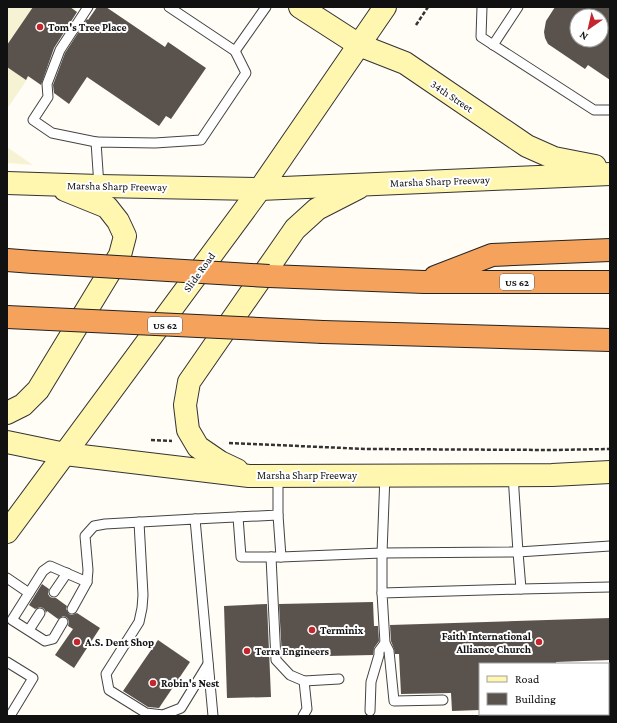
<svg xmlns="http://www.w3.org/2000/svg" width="617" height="723" viewBox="0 0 617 723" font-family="'Crimson Pro',serif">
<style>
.farmland{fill:#f6f3d4}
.building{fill:#5a524d;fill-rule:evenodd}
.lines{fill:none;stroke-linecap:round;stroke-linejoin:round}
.lane-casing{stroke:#444;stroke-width:11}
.secondary-casing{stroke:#333;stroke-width:24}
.highway-casing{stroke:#222;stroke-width:24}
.path{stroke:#333;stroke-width:2.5;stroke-dasharray:4 2;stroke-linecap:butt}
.lane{stroke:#fff;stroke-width:9}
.secondary{stroke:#fff6b0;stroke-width:22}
.highway{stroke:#f5a25d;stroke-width:22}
.highway-bridge-casing{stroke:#222;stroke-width:24;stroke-linecap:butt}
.highway-bridge{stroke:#f5a25d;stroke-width:22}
.poi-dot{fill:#c4262e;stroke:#fff;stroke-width:1.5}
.labels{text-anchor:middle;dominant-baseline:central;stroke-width:4;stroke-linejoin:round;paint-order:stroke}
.shield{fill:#fff;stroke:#585858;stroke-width:1}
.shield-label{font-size:10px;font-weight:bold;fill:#111}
.poi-label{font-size:11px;font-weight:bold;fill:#111;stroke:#fff;text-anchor:start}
.street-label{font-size:11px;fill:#111;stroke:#fff}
</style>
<rect width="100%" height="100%" fill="#fffdf5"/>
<g class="farmland">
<polygon points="7,7 76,7 7,109"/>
<polygon points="7,147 33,165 7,163"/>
</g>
<g class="building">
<polygon points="33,7 70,7 77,12 54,48 41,85 28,76 26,80 7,67 7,45"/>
<polygon points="97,7 106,7 165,47 168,42 206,68 171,119 166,116 159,126 87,77 69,104 54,93 53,85 65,53 87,19 88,20"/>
<path d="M555 7H610V80L588 65 585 69 548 44 545 38 544 32 546 21ZM577 16H601V40H577Z"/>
<polygon points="42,584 49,589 48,594 50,597 53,598 56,598 67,606 66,609 69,614 72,615 77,613 100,628 74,668 55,655 73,629 68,626 69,622 68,619 66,617 63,616 58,619 47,611 46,613 45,610 43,608 40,607 35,609 29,605"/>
<polygon points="373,602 374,626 378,626 379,641 374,648 373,655 282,657 279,604"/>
<polygon points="267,604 271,697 227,698 224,606"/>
<polygon points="610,618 610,660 556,662 556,664 480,664 480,710 452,711 451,693 401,694 399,654 395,654 394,649 391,641 390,625"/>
<polygon points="158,640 190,662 159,708 148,707 123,691"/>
</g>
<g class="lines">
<defs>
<g id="lane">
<polyline points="88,7 60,50 47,84 48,97 33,120 52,133 96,142"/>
<polyline points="169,7 235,51 266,7"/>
<polyline points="482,7 481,37 594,110 610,110"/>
<polyline points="493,45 518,7"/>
<polyline points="99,186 96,142 155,143 201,140 246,73 235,51"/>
<polyline points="278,515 281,557"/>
<polyline points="238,517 241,557 281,557 382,553 518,552 513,475"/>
<polyline points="195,519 278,515 278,476"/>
<polyline points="139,522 143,595 142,608 139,622 106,674 109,690 146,713 163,715 181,708 208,664"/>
<polyline points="271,557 276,660 290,675 304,681 339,679"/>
<polyline points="7,578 29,593"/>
<polyline points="521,589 610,587"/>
<polyline points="54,592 67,573"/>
<polyline points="382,593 382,553 385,475"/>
<polyline points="72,609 87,582"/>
<polyline points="63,622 53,639 45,641 12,620 43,571 50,566 87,582 88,570 85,536 94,526 105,524 195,519 213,716"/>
<polyline points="29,630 40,613"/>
<polyline points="7,662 33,678 10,716"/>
<polyline points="608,680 610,680"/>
<polyline points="443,700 394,701 389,651 385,643 382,593 521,589 518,552 610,546"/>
<polyline points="370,711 371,682 379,655 379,651 385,643"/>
<polyline points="303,716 307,709 304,681"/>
</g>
<g id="secondary">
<polyline points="300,7 359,45 405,63 527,146 554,158 595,166"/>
<polyline points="7,183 99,186 260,189 610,174"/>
<polyline points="7,413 23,405 38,390 120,255 125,236 118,221 107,207 65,190"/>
<polyline points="7,442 65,454 249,476 552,475 610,472"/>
<polyline points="237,470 220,462 198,447 188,430 185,405 189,382 295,229 317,209 358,188"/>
<polyline points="7,532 260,189 385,7"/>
</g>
<g id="highway">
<polyline points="7,260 33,262"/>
<polyline points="269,276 424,282 610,282"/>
<polyline points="435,277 492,255 610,250"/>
<polyline points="323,332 610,340"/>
</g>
</defs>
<use href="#lane" class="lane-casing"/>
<use href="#secondary" class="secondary-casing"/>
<use href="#highway" class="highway-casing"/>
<g class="path">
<polyline points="416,25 428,7"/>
<polyline points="151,440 172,441"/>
<polyline points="229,443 367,449 553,450 610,449"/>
</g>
<use href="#lane" class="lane"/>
<use href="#secondary" class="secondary"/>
<use href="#highway" class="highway"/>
<defs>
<g id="highway-bridge">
<polyline points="33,262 269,276"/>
<polyline points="7,317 323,332"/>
</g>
</defs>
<use href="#highway-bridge" class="highway-bridge-casing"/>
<use href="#highway-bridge" class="highway-bridge"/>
</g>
<g class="poi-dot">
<circle cx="40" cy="27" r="4"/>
<circle cx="312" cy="630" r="4"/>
<circle cx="77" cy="642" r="4"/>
<circle cx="539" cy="642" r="4"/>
<circle cx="247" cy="651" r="4"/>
<circle cx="153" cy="683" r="4"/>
</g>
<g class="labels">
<g class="shield">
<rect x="500" y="274" width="34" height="16" rx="3"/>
<rect x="148" y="317" width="34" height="16" rx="3"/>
</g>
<g class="shield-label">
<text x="517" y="282">US 62</text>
<text x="165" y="325">US 62</text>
</g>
<g class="poi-label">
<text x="48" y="27">Tom's Tree Place</text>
<text x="320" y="630">Terminix</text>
<text x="531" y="636" text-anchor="end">Faith International<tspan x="531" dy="13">Alliance Church</tspan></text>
<text x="85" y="642">A.S. Dent Shop</text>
<text x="255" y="651">Terra Engineers</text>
<text x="161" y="683">Robin's Nest</text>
</g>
<g class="street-label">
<text transform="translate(452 96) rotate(34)">34th Street</text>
<text transform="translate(440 181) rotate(-2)">Marsha Sharp Freeway</text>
<text transform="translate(117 186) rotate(1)">Marsha Sharp Freeway</text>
<text transform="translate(199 272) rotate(-54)">Slide Road</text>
<text x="307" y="475">Marsha Sharp Freeway</text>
</g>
</g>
<rect width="617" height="723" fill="none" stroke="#111111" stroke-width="16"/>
<rect x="479" y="663" width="130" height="52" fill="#ffffff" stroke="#a0a0a0"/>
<rect x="487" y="676" width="20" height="6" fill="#fff6b0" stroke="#a0a0a0"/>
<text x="515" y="683" font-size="12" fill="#111111">Road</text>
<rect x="487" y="693" width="20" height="12" fill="#5a524d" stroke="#a0a0a0"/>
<text x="515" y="703" font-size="12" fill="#111111">Building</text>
<g transform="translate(589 28) rotate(214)"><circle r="19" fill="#ffffff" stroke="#a0a0a0"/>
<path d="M0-3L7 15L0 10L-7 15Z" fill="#c4262e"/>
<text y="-6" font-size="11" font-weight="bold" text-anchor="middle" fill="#111111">N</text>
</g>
</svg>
